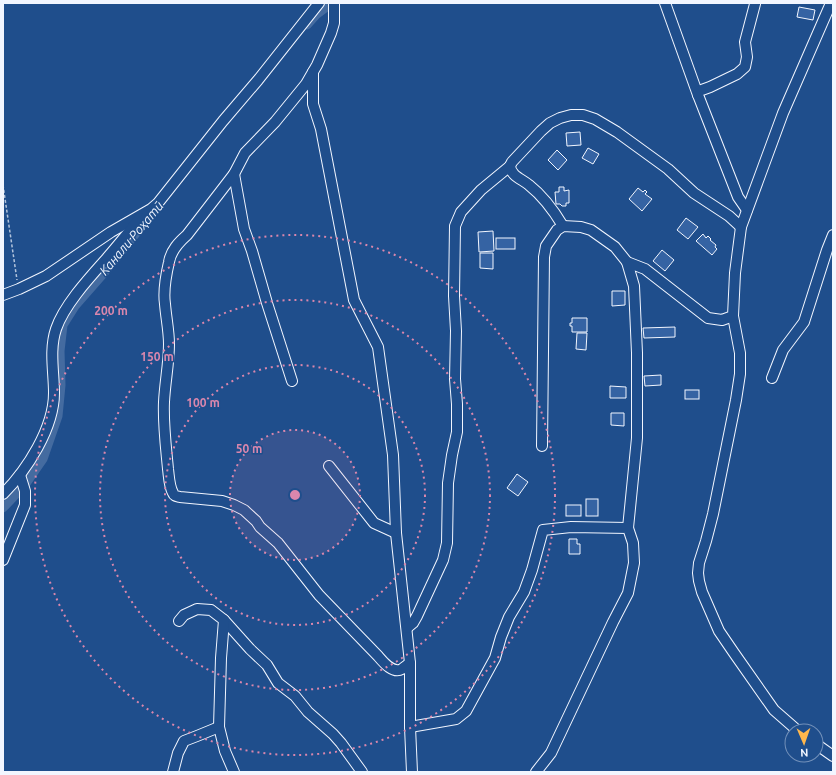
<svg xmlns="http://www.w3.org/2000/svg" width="836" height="775" viewBox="0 0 836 775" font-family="Ubuntu,sans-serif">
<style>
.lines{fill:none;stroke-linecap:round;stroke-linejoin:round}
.canal{stroke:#446ba0;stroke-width:9}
.building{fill:#3563a3;stroke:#f2f6ff}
.minor-casing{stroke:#f2f6ff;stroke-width:12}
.path{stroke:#b3c4dc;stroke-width:1.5;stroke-dasharray:3 2;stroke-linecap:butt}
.minor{stroke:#1f4e8c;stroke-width:10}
.ring{fill:none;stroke:#da87ad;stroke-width:2;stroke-dasharray:2 4}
.labels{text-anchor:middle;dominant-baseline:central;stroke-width:3;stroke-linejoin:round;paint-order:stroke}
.water-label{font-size:13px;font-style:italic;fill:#f2f6ff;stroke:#1f4e8c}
.centre{fill:#da87ad;stroke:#1f4e8c;stroke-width:2}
.ring-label{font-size:12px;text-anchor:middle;font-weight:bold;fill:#da87ad;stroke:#1f4e8c;stroke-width:3;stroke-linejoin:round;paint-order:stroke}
</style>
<rect width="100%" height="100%" fill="#1f4e8c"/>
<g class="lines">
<g class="canal">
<polyline points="307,25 316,15 332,3"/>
<polyline points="3,508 25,485 43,459 58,416 61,385 60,351 63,325 75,306 104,273 159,205"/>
</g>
</g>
<g class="building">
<polygon points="799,7 815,10 813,20 797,17"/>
<polygon points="580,132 581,145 567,146 566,133"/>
<polygon points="588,148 599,154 593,164 582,158"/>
<polygon points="557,150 567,160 558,170 548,160"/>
<polygon points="559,187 564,187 564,191 569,190 569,203 566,203 566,206 562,206 560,204 556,204 555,192 559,192"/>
<polygon points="638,188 643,192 645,190 647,192 645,194 652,199 642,211 629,199"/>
<polygon points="686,218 698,227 688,239 677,230"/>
<polygon points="493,231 494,251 479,252 478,232"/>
<polygon points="703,234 706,238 708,236 711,239 710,240 716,245 715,247 717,249 712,255 696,241"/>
<rect x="496" y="238" width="19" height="11"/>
<polygon points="662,250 674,260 665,271 653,261"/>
<polygon points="480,253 493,253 493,269 480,268"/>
<polygon points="612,291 625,291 625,305 612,306"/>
<polygon points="572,318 587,318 587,332 572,332 572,326 570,326 570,323 572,323"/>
<polygon points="675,327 675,337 644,338 643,328"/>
<polygon points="577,333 587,333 586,350 576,349"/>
<polygon points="661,375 661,385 645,386 644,376"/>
<polygon points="610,386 626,387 626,398 610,398"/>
<rect x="685" y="390" width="14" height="9"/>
<polygon points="611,413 624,413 624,426 611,425"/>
<polygon points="517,474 528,482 518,496 507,488"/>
<rect x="586" y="499" width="12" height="17"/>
<rect x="566" y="505" width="15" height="11"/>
<polygon points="569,539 577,539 577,544 580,544 580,554 569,554"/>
</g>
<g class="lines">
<defs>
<g id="minor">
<path d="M334 3V23L331 33 317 65 306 84 275 122 245 153 234 174 187 235C179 242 171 250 169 262 166 275 163 291 165 304 166 317 169 331 169 344 169 363 165 382 164 402 163 424 166 447 168 469 169 476 169 486 173 493 174 496 176 496 180 497L222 501 234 505 244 510 256 521 260 527 278 543 319 595 378 656C384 663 393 674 402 669 405 667 407 665 410 663"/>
<polyline points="665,3 698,95"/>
<polyline points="313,72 313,104 321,129 354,300 378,347 393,455 396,533 410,663 410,727 412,772"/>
<polyline points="234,174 244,229 252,251 267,303 292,381"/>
<polyline points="747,210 738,197 698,95 699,91 710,87 737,74 745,67 747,57 745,42 755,4"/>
<path d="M563 226C554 211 543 196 529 185 522 179 511 176 510 166L512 162 541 131 550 123 560 118 571 115H583L595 119 617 132 668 169 694 193 729 216 741 227"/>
<polyline points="3,295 19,289 46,276 111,232 151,209 158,203 223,121 258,80 319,3"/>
<polyline points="733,316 740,353 740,374 736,400 713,514 706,541 699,563 698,573 699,581 702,592 719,631 734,653 774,710 798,731"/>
<polyline points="772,378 783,350 804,322 827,250 833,235"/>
<polyline points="542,446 544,257 546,246 557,230 563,226 581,227 591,230 615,247 627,262"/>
<polyline points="329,466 374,523 396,533"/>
<path d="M3 494C27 470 54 428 54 393 54 372 49 350 56 329 64 305 90 277 107 258 118 245 129 232 140 218"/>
<polyline points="628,528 637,438 637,353 634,286 627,262 645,269 708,318 722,320 733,316 735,273 741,227 783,113 831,3"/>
<polyline points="3,560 25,505 25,491 20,475"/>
<polyline points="224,620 250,649 267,665 278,683 295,696 308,712 333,734 341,743 362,772"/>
<polyline points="179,621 184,615 197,609 211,610 224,620 221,658 219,727 225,751 234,772"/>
<polyline points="407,628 413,623 417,616 443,560 447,543 448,483 452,455 457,432 457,404 455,379 456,331 454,296 455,226 461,212 481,190 510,166"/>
<polyline points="410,727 456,719 466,711 495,658 501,637 509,617 524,592 532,570 543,530 571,527 628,528 633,543 634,563 628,593 613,622 551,753 536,772"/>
<polyline points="816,744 833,756"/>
<polyline points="173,772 178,753 184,741 197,736 219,727"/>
</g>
</defs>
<use href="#minor" class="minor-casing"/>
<polyline class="path" points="3,185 17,280"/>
<use href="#minor" class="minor"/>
</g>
<circle cx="295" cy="495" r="65" fill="#da87ad" fill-opacity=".12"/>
<g class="ring">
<circle cx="295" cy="495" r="65"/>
<circle cx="295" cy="495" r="130"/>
<circle cx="295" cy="495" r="195"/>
<circle cx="295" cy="495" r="260"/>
</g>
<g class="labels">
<g class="water-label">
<text transform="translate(131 238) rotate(-50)">Канали Роҳатӣ</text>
</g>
</g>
<circle cx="295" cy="495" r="6" class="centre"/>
<g class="ring-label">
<text x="111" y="315">200 m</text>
<text x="157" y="361">150 m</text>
<text x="203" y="407">100 m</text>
<text x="249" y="453">50 m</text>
</g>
<rect width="836" height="775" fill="none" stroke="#f2f6ff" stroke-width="8"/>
<g transform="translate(804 743) rotate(178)"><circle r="19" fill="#1f4e8c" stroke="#7391ba"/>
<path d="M0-3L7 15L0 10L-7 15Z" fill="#ffb74d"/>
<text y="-6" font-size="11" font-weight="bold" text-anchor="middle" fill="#f2f6ff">N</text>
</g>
</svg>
